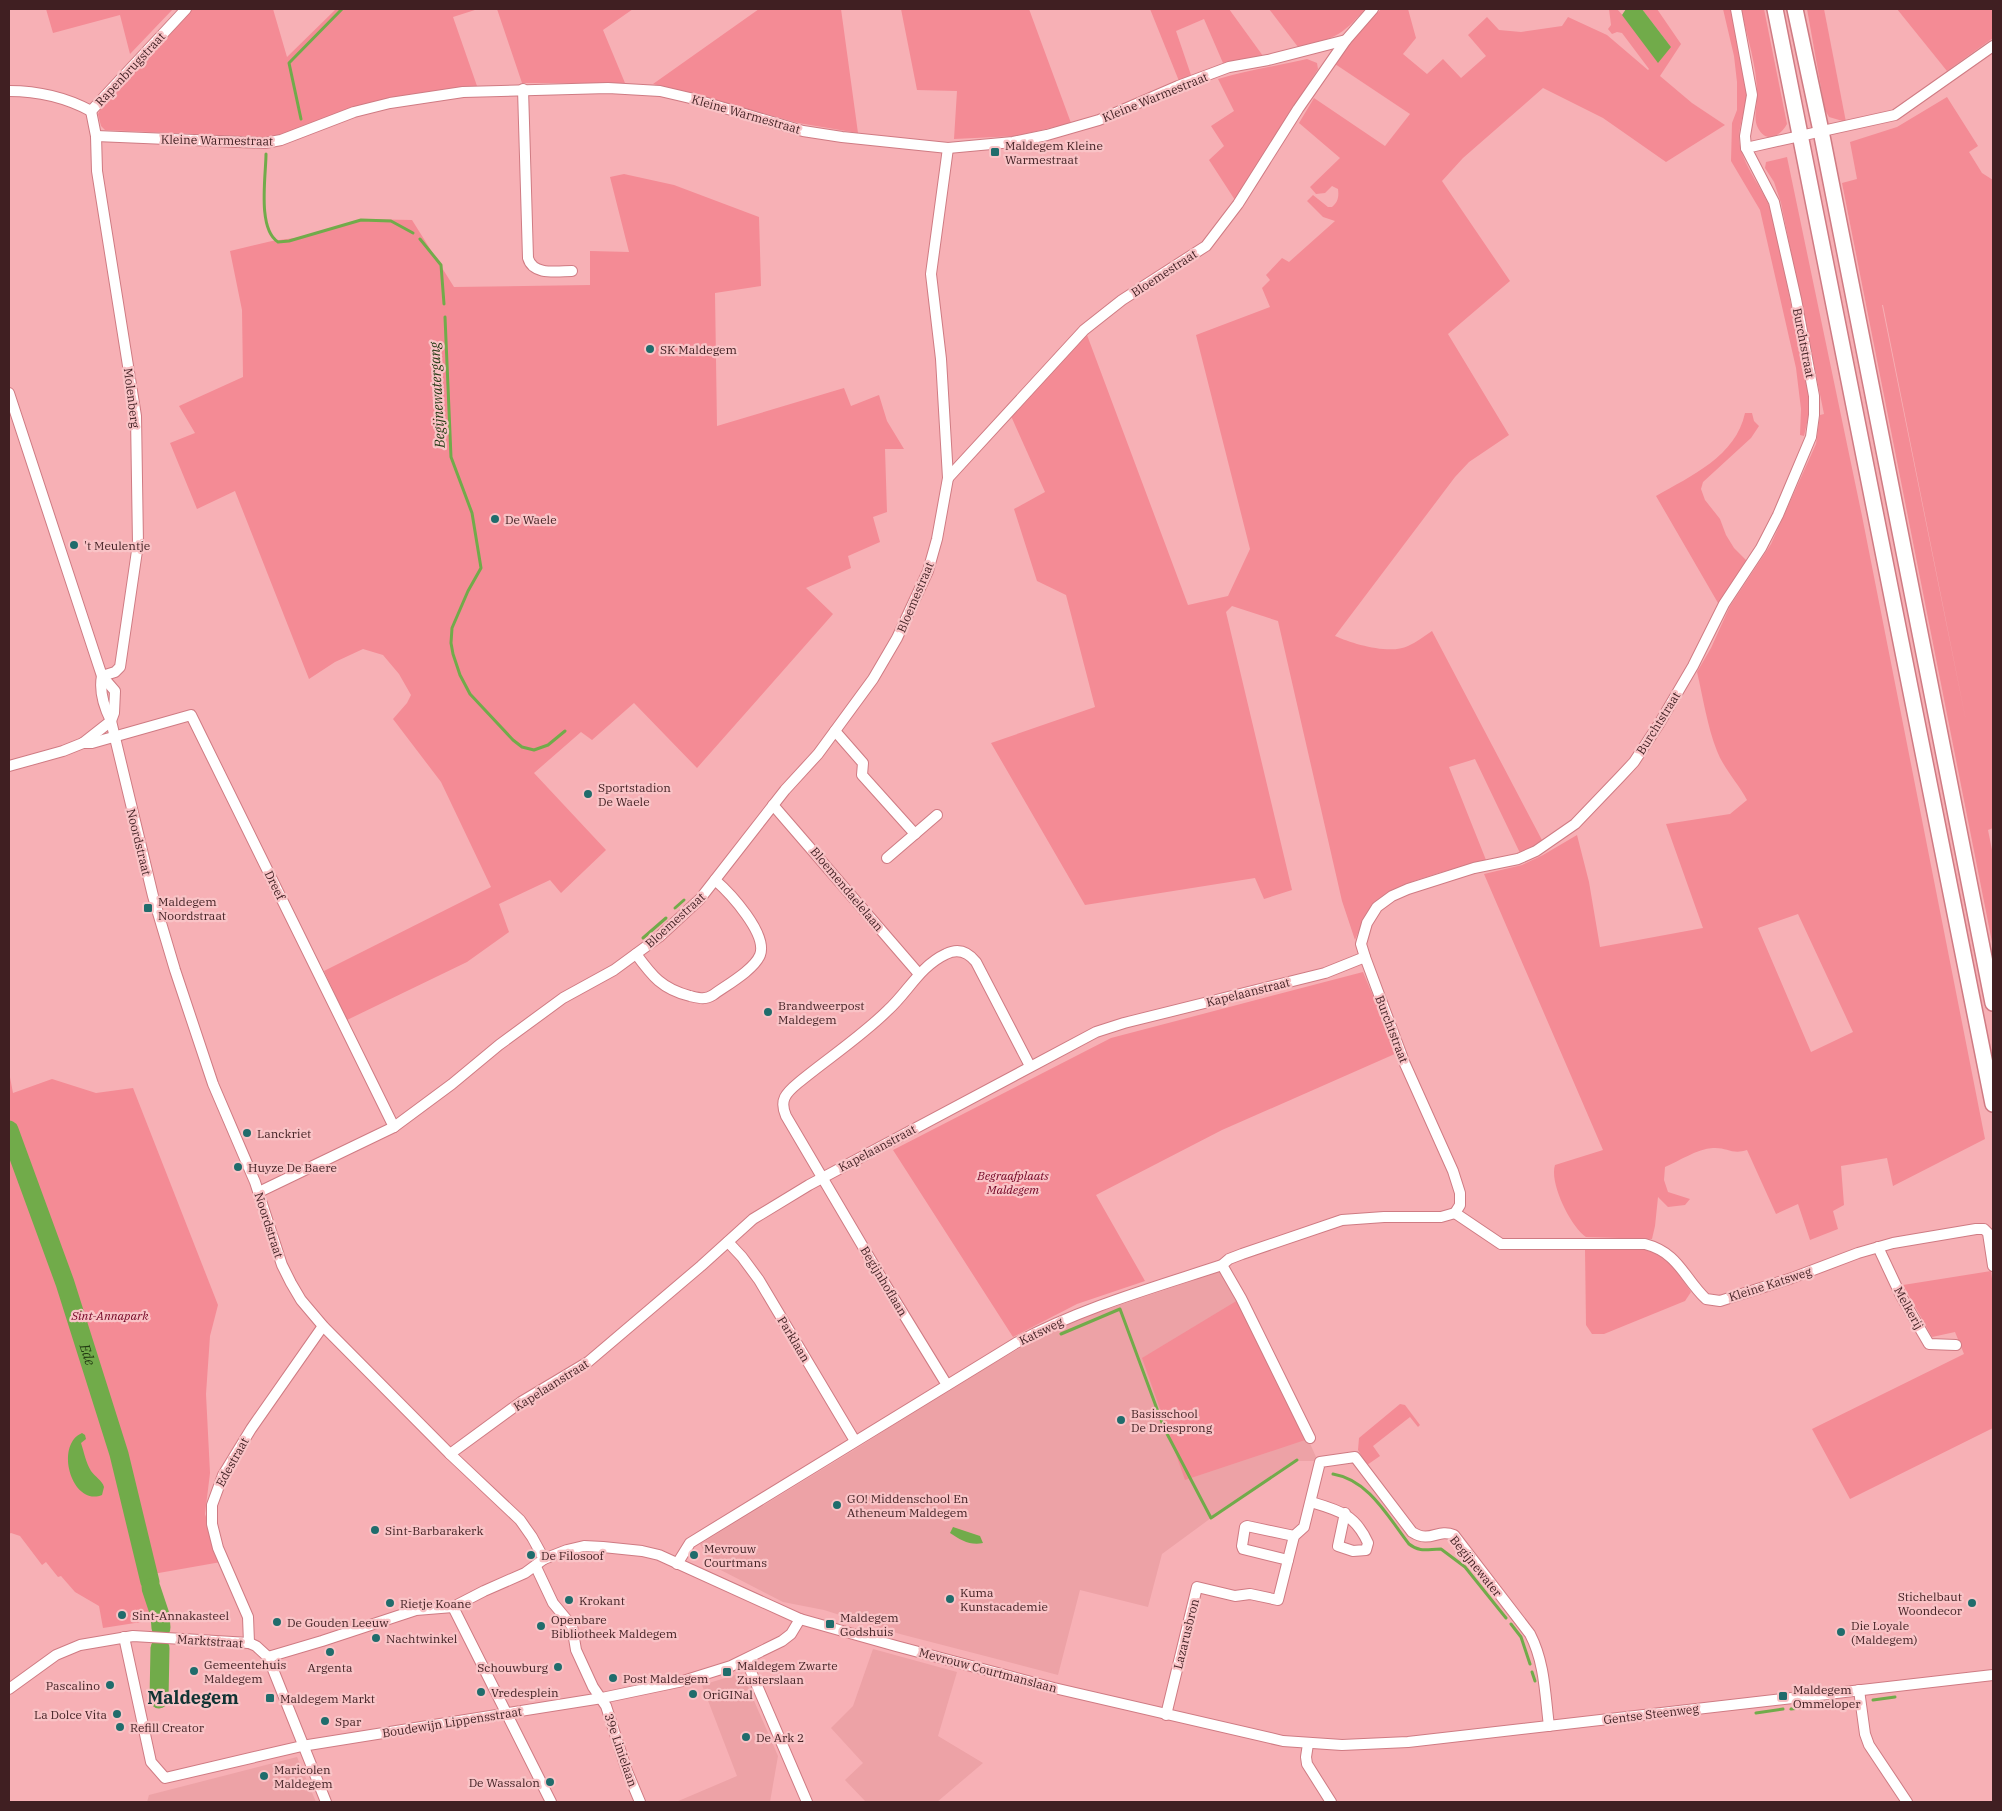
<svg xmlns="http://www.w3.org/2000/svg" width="2002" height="1811" viewBox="0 0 2002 1811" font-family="'IBM Plex Serif',serif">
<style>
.built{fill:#eda2a6}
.green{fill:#f48b95;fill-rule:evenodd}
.water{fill:#71ab4a}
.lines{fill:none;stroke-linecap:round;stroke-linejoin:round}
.stream{stroke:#71ab4a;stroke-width:3}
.river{stroke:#71ab4a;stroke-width:19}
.minor-casing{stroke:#cf7b83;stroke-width:12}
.highway-casing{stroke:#cf7b83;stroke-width:18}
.minor{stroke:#fff;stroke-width:10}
.highway{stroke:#fff;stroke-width:15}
.poi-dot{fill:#206c6c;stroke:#f9c3c6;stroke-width:2}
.labels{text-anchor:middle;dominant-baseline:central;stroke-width:4.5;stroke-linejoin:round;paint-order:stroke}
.street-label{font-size:12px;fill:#401f22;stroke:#f9c3c6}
.poi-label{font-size:12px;fill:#401f22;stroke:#f9c3c6;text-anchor:start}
.park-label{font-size:12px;font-style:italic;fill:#710223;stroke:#f9c3c6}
.water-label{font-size:14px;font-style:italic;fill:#233a13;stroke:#f9c3c6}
.district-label{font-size:18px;font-weight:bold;fill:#103333;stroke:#f9c3c6}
</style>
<rect width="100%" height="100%" fill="#f7b0b5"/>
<g class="built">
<polygon points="1221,1271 1308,1439 1316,1457 1315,1461 1297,1461 1211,1518 1162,1554 1148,1607 1080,1590 1058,1675 900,1634 824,1610 783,1602 711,1565 700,1544 859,1447 949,1389 1048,1332 1087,1316"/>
<polygon points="873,1649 957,1672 938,1736 983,1763 937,1802 866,1802 845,1780 863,1763 831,1728 853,1706"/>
<polygon points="742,1673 778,1756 770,1802 676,1802 737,1776 702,1685"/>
<polygon points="297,1757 316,1802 147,1802 149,1795"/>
</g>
<g class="green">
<polygon points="46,9 173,9 130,54 120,15 53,33"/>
<path d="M192 9H273L287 57 336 9H478L453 17 477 86C438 91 399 95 362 105 329 114 298 135 263 137L105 130 101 126 98 114 106 99Z"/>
<polygon points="497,9 633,9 603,30 625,83 522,83"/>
<polygon points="759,9 841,9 858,133 798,123 687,92 653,84"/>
<polygon points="901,9 1029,9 1071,123 1016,136 954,139 957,91 917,90"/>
<polygon points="1150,9 1229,9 1263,56 1223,63 1204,19 1176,31 1191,75 1179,81"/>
<path d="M1269 9H1365C1341 37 1333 39 1298 47Z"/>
<path d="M1381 9H1408L1416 38 1403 54 1427 74 1443 59 1461 78 1486 56 1468 35 1487 17 1499 30 1521 32 1562 26 1568 17 1607 35 1648 70 1649 69 1622 33 1617 32 1612 34 1608 29 1611 25 1609 9H1617L1626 19 1671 47 1642 9H1657L1681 44 1660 76 1692 103 1725 125 1666 162 1603 118 1543 88 1463 158 1442 181 1510 281 1448 334 1509 435 1469 462 1455 477 1335 636C1353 644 1390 655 1408 646 1417 642 1424 636 1432 631L1543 842 1520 853 1475 759 1449 767 1486 860C1459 868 1393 882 1375 903 1366 913 1360 928 1355 940L1342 901 1278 621 1232 606 1226 612 1292 890 1264 899 1255 878 1085 905 991 743 1095 707 1066 595 1037 581 1014 509 1045 492 1011 416 1087 335 1188 605 1228 596 1250 549 1196 335 1270 307 1262 288 1270 280 1266 275 1282 258 1289 262 1335 221 1323 217 1307 201 1313 195 1328 207H1332C1338 202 1339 197 1338 189L1332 186 1325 193 1316 194 1310 187 1340 158 1299 123 1314 98 1385 146 1410 114 1335 64 1352 40Z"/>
<path d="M1723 9H1732C1737 35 1744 62 1747 88 1748 108 1736 126 1740 146 1746 171 1765 191 1773 215L1809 394V414L1804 436 1800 435 1801 409 1796 368 1760 210 1731 161 1732 123 1737 110V82L1734 56Z"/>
<path d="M1741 9H1764L1787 124C1781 135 1767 145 1758 128 1753 119 1757 107 1757 97 1758 70 1747 36 1741 9Z"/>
<polygon points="1807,9 1824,9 1846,122 1829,117 1825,110"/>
<polygon points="1897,9 1993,9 1993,38 1947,71"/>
<path d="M1307 59 1317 63 1318 69 1235 200 1209 160 1224 146 1211 126 1234 111 1218 79C1247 70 1277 66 1307 59Z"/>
<path d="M1947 97 1978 146 1969 152 1982 173 1993 180V828L1988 830 1993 855V947L1842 183 1857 179 1850 142 1897 127ZM1882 305H1883L1966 721Z"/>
<path d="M1787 157 1862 516 1985 1139 1893 1186 1887 1158 1841 1166 1844 1205 1833 1211 1838 1229 1810 1240 1798 1204 1776 1214 1747 1150C1732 1155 1727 1147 1713 1148 1697 1149 1679 1161 1665 1167L1664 1180 1668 1192 1690 1199 1685 1205 1668 1207 1658 1197 1655 1226 1652 1239 1586 1237C1571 1227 1549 1183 1555 1165L1603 1150 1484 874 1522 865 1543 855 1577 835 1589 882 1600 947 1703 928 1666 824 1730 814 1747 800C1738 783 1724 769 1717 751 1707 726 1703 697 1697 672L1711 648 1730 606 1771 544 1816 444 1820 415 1824 414 1781 203 1774 182 1765 168 1766 162ZM1798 914 1853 1032 1811 1052 1758 928Z"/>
<polygon points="624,174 674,185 759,217 761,286 715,293 717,426 844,388 851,406 879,395 887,421 904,449 885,449 887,512 873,517 880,542 848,556 851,568 806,588 833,614 697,768 634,703 592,740 581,732 534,773 606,850 561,893 550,880 499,904 509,932 467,962 347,1020 324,971 491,887 441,782 393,719 407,703 411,695 399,674 383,655 363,649 335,662 309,679 235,491 197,509 170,443 195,433 179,406 243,377 242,310 230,251 272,241 302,237 362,219 412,220 454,287 590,285 590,251 629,252 610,177"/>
<path d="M1745 413H1752L1754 421 1759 426 1751 438 1703 482 1701 489 1705 500 1720 519 1726 535 1734 548 1747 561 1718 603 1656 496C1691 476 1736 456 1745 413Z"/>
<polygon points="1363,972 1397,1053 1222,1130 1096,1195 1145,1281 1077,1304 1013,1337 893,1150 1111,1038"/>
<polygon points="9,1072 13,1093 52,1079 96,1093 133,1088 218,1305 210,1336 206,1394 210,1473 205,1514 221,1562 153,1574 165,1615 166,1629 154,1629 154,1620 103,1628 99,1606 75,1592 61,1576 58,1577 46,1562 42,1565 20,1536 11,1533 9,1534"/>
<polygon points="1585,1249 1642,1249 1655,1252 1673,1266 1691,1292 1685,1301 1604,1334 1592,1334 1586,1325"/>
<polygon points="1991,1271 1993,1286 1993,1428 1850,1499 1812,1429 1964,1354 1955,1332 1932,1337 1903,1285"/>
<polygon points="1238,1300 1308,1439 1185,1480 1142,1358"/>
<polygon points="1400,1404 1405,1405 1420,1425 1418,1427 1410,1417 1373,1446 1380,1456 1367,1465 1358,1450 1359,1438"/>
</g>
<g class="water">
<polygon points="1626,9 1642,9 1671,47 1658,63 1622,15"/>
<path d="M82 1433 85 1435 86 1439 81 1443C84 1452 86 1463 91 1471 95 1477 102 1480 104 1487L102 1495C72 1507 54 1445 82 1433Z"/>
<path d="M953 1527 980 1536 983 1543C971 1546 960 1540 950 1533Z"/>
</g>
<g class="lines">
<g class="stream">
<polyline points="301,119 289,63 342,9"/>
<path d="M266 154C266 175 257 229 278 242L289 241 361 220 391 221 413 233"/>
<polyline points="420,239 441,265 444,304"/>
<polyline points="445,317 451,457 472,513 481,568 468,591 452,628 451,643 453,654 460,675 470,694 513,740 522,747 534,750 548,745 565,731"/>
<polyline points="675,908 684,900"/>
<polyline points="643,938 666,918"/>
<polyline points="1061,1334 1120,1309 1164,1428 1211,1518 1297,1460"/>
<path d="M1333 1474C1369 1480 1388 1517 1409 1544 1420 1553 1428 1549 1441 1549L1465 1567 1506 1618"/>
<polyline points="1511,1624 1521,1637 1530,1664"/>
<polyline points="1532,1672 1535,1681"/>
<polyline points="1873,1700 1895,1697"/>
<polyline points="1791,1709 1845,1703"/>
<polyline points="1756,1713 1783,1709"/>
</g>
<g class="river">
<path id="s1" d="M9 1130 65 1283 119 1454 150 1582"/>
<polyline points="151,1588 160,1615 161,1628"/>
<polyline points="159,1699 160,1648"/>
</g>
<defs>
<g id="minor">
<polyline points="1736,9 1752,95 1745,136 1746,148"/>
<path d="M523 89 528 258C533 276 558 271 572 271"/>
<path d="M9 91C38 91 65 97 91 111L186 9"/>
<polyline points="91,111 96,136 97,171 136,416 138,544 120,667 115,672 102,676"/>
<polyline points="96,136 265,143 281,140 354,112 390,103 463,92 608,88 660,91 690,98 803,131 842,137 948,148 1013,142 1047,135 1099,120 1178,86 1229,67 1268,60 1346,40 1373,9"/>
<polyline points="9,393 98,664 102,676 115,691 114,713 111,721"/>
<polyline points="948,478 1084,330 1122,300 1206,246 1238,204 1298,109 1346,40"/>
<path d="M102 676C99 691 104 707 111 721L153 896 175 970 213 1084 255 1182 282 1265 291 1283 301 1300 323 1326 450 1454 520 1520 532 1537 544 1559"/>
<polyline points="835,731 863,763 862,775 915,834"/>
<polyline points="83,743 111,721"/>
<polyline points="9,766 63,751 83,743 92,743 191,715 394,1127"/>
<polyline points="773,805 919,974"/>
<polyline points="887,858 937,815"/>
<path d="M636 954C652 976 662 989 690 996 699 998 705 1000 713 995 725 986 754 970 760 955 768 934 730 893 715 880"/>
<polyline points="259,1192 394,1127 452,1084 499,1045 563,998 614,970 659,937 700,899 785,790 818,754 873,679 897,638 928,571 937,539 948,478 941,359 931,274 948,148"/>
<polyline points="1455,1213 1460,1205 1460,1193 1453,1171 1405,1064 1365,957 1361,944 1367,923 1377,907 1392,896 1408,889 1474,868 1518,859 1536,851 1575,824 1620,777 1634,762 1659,724 1693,666 1724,604 1761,548 1778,515 1811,437 1814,415 1814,396 1796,299 1774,202 1746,148 1895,115 1993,46"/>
<path d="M1455 1213 1501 1244H1645C1679 1253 1683 1277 1706 1299L1720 1301 1792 1278 1858 1253 1893 1243 1976 1229H1984L1988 1233 1993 1266"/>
<polyline points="728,1242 742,1257 759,1280 855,1441"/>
<polyline points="1878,1247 1901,1296 1929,1344 1956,1345"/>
<polyline points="1222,1265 1241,1298 1310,1438"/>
<path d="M947 1385 882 1279 786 1116C779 1100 786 1093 798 1083 827 1059 862 1036 888 1010 908 992 920 966 946 954 958 948 968 952 976 962L1030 1066"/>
<polyline points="450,1454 521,1402 588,1362 701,1266 753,1219 809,1185 1096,1032 1124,1023 1325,973 1365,957"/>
<path d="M1311 1502C1338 1510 1355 1514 1368 1543L1366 1550 1353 1551 1338 1546 1345 1513"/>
<polyline points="1288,1560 1243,1549 1242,1546 1245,1527 1247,1526 1294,1536"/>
<path d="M677 1564 690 1543 1016 1343C1081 1308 1152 1288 1222 1265L1229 1259 1242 1254 1342 1220 1384 1217H1441L1455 1213"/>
<polyline points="536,1567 553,1603 572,1626 576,1650 593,1687 606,1706 627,1771 640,1802"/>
<polyline points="453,1607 551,1802"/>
<polyline points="124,1637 151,1762 165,1778 302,1746 602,1698 683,1681 731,1666 782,1641 791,1634 800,1619"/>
<polyline points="249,1643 248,1617 218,1548 212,1524 212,1505 223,1475 251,1429 323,1326"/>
<polyline points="268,1657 322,1641 416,1610 453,1607 484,1591 525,1573 544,1559 567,1550 584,1546 603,1547 642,1551 659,1555 800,1619 896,1646 1054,1688 1283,1741 1342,1745 1408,1742 1993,1675"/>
<polyline points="746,1660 807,1802"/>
<polyline points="9,1689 56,1655 80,1645 133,1636 249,1643 256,1646 268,1657 326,1802"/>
<polyline points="1859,1690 1865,1734 1869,1745 1907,1802"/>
<path d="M1166 1715 1197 1587 1235 1596 1250 1594 1278 1600 1294 1536 1304 1527 1320 1462 1355 1457 1412 1532C1431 1544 1437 1528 1454 1535L1530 1634C1545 1663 1545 1695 1549 1726"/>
<polyline points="1308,1744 1306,1757 1307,1764 1331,1802"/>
</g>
<g id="highway">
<polyline points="1775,9 1993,1104"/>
<polyline points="1795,9 1821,131 1993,1003"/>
</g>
</defs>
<use href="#minor" class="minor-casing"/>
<use href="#highway" class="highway-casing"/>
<use href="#minor" class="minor"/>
<use href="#highway" class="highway"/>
</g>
<g class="poi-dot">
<rect x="990" y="147" width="10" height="10" rx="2.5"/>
<circle cx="650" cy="349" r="5"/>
<circle cx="495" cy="519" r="5"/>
<circle cx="74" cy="545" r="5"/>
<circle cx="588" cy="794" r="5"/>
<rect x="143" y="903" width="10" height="10" rx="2.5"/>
<circle cx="768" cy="1012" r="5"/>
<circle cx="247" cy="1133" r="5"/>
<circle cx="238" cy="1167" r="5"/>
<circle cx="1121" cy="1420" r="5"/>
<circle cx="837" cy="1505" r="5"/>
<circle cx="375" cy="1530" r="5"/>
<circle cx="531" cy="1555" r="5"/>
<circle cx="694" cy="1555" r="5"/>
<circle cx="950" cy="1599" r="5"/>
<circle cx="569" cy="1600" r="5"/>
<circle cx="390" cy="1603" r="5"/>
<circle cx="1972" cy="1603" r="5"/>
<circle cx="122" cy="1615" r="5"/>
<circle cx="277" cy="1622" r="5"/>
<rect x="825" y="1619" width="10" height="10" rx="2.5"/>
<circle cx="541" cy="1626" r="5"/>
<circle cx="1841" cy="1632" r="5"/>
<circle cx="376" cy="1638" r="5"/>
<circle cx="330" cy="1652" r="5"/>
<circle cx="558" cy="1667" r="5"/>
<circle cx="194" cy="1671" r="5"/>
<rect x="722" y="1667" width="10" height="10" rx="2.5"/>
<circle cx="613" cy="1678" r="5"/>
<circle cx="110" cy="1685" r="5"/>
<circle cx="481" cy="1692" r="5"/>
<circle cx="693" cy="1694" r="5"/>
<rect x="1778" y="1691" width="10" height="10" rx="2.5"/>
<rect x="265" y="1693" width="10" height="10" rx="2.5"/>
<circle cx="117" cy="1714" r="5"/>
<circle cx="325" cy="1721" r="5"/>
<circle cx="120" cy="1727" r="5"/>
<circle cx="746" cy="1737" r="5"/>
<circle cx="264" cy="1776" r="5"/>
<circle cx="550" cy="1782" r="5"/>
</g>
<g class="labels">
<g class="street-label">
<text transform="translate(130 69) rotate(-47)">Rapenbrugstraat</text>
<text transform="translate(1155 97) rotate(-22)">Kleine Warmestraat</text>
<text transform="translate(746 114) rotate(16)">Kleine Warmestraat</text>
<text transform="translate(217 140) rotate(1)">Kleine Warmestraat</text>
<text transform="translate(1164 273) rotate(-33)">Bloemestraat</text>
<text transform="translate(1804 343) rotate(79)">Burchtstraat</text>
<text transform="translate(132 398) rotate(83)">Molenberg</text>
<text transform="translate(915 597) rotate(-67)">Bloemestraat</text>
<text transform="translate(1658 723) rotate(-58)">Burchtstraat</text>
<text transform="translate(139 842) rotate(76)">Noordstraat</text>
<text transform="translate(275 885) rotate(64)">Dreef</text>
<text transform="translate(847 889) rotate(50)">Bloemendaelelaan</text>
<text transform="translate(675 920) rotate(-42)">Bloemestraat</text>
<text transform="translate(1248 992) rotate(-14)">Kapelaanstraat</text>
<text transform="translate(1392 1029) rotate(69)">Burchtstraat</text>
<text transform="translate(877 1148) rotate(-28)">Kapelaanstraat</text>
<text transform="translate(269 1225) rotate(72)">Noordstraat</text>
<text transform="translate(884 1281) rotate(59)">Begijnhoflaan</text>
<text transform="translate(1770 1284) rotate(-18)">Kleine Katsweg</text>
<text transform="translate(1909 1308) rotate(61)">Melkerij</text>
<text transform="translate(1041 1331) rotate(-26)">Katsweg</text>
<text transform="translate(794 1339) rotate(59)">Parklaan</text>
<text transform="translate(551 1385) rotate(-32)">Kapelaanstraat</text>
<text transform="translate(232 1462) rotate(-61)">Edestraat</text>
<text transform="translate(1476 1566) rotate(51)">Begijnewater</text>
<text transform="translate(1186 1634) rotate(-76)">Lazarusbron</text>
<text transform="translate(210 1641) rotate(4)">Marktstraat</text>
<text transform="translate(988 1670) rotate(15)">Mevrouw Courtmanslaan</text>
<text transform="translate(1651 1714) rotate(-7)">Gentse Steenweg</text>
<text transform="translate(452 1722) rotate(-9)">Boudewijn Lippensstraat</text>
<text transform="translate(621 1750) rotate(71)">39e Linielaan</text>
</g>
<g class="poi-label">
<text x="1005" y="145">Maldegem Kleine<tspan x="1005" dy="14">Warmestraat</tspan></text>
<text x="660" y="349">SK Maldegem</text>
<text x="505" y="519">De Waele</text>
<text x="84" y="545">'t Meulentje</text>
<text x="598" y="787">Sportstadion<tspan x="598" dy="14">De Waele</tspan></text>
<text x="158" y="901">Maldegem<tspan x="158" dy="14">Noordstraat</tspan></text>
<text x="778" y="1005">Brandweerpost<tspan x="778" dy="14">Maldegem</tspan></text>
<text x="257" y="1133">Lanckriet</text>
<text x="248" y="1167">Huyze De Baere</text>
<text x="1131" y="1413">Basisschool<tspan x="1131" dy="14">De Driesprong</tspan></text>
<text x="847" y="1498">GO! Middenschool En<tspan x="847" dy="14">Atheneum Maldegem</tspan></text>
<text x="385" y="1530">Sint-Barbarakerk</text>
<text x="704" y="1548">Mevrouw<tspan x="704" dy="14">Courtmans</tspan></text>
<text x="541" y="1555">De Filosoof</text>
<text x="960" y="1592">Kuma<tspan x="960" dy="14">Kunstacademie</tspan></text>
<text x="1962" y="1596" text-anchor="end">Stichelbaut<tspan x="1962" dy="14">Woondecor</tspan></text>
<text x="579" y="1600">Krokant</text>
<text x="400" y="1603">Rietje Koane</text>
<text x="132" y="1615">Sint-Annakasteel</text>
<text x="840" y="1617">Maldegem<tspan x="840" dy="14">Godshuis</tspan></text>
<text x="551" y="1619">Openbare<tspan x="551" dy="14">Bibliotheek Maldegem</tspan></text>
<text x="287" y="1622">De Gouden Leeuw</text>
<text x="1851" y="1625">Die Loyale<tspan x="1851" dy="14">(Maldegem)</tspan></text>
<text x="386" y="1638">Nachtwinkel</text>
<text x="204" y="1664">Gemeentehuis<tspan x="204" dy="14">Maldegem</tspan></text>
<text x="737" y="1665">Maldegem Zwarte<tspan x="737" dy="14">Zusterslaan</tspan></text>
<text x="330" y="1667" text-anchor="middle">Argenta</text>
<text x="548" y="1667" text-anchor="end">Schouwburg</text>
<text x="623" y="1678">Post Maldegem</text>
<text x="100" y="1685" text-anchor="end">Pascalino</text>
<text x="1793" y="1689">Maldegem<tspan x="1793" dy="14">Ommeloper</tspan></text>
<text x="491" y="1692">Vredesplein</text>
<text x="703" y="1694">OriGINal</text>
<text x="280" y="1698">Maldegem Markt</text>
<text x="107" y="1714" text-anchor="end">La Dolce Vita</text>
<text x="335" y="1721">Spar</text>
<text x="130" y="1727">Refill Creator</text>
<text x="756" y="1737">De Ark 2</text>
<text x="274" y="1769">Maricolen<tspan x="274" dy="14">Maldegem</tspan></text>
<text x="540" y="1782" text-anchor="end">De Wassalon</text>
</g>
<g class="park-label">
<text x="1013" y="1175">Begraafplaats<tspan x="1013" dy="14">Maldegem</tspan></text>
<text x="110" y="1315">Sint-Annapark</text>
</g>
<g class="water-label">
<text transform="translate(437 395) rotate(-93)">Begijnewatergang</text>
<text stroke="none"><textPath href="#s1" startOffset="238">Ede</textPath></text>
</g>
<g class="district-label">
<text x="193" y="1697">Maldegem</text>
</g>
</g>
<rect width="2002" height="1811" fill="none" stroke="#401f22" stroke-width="20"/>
</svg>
